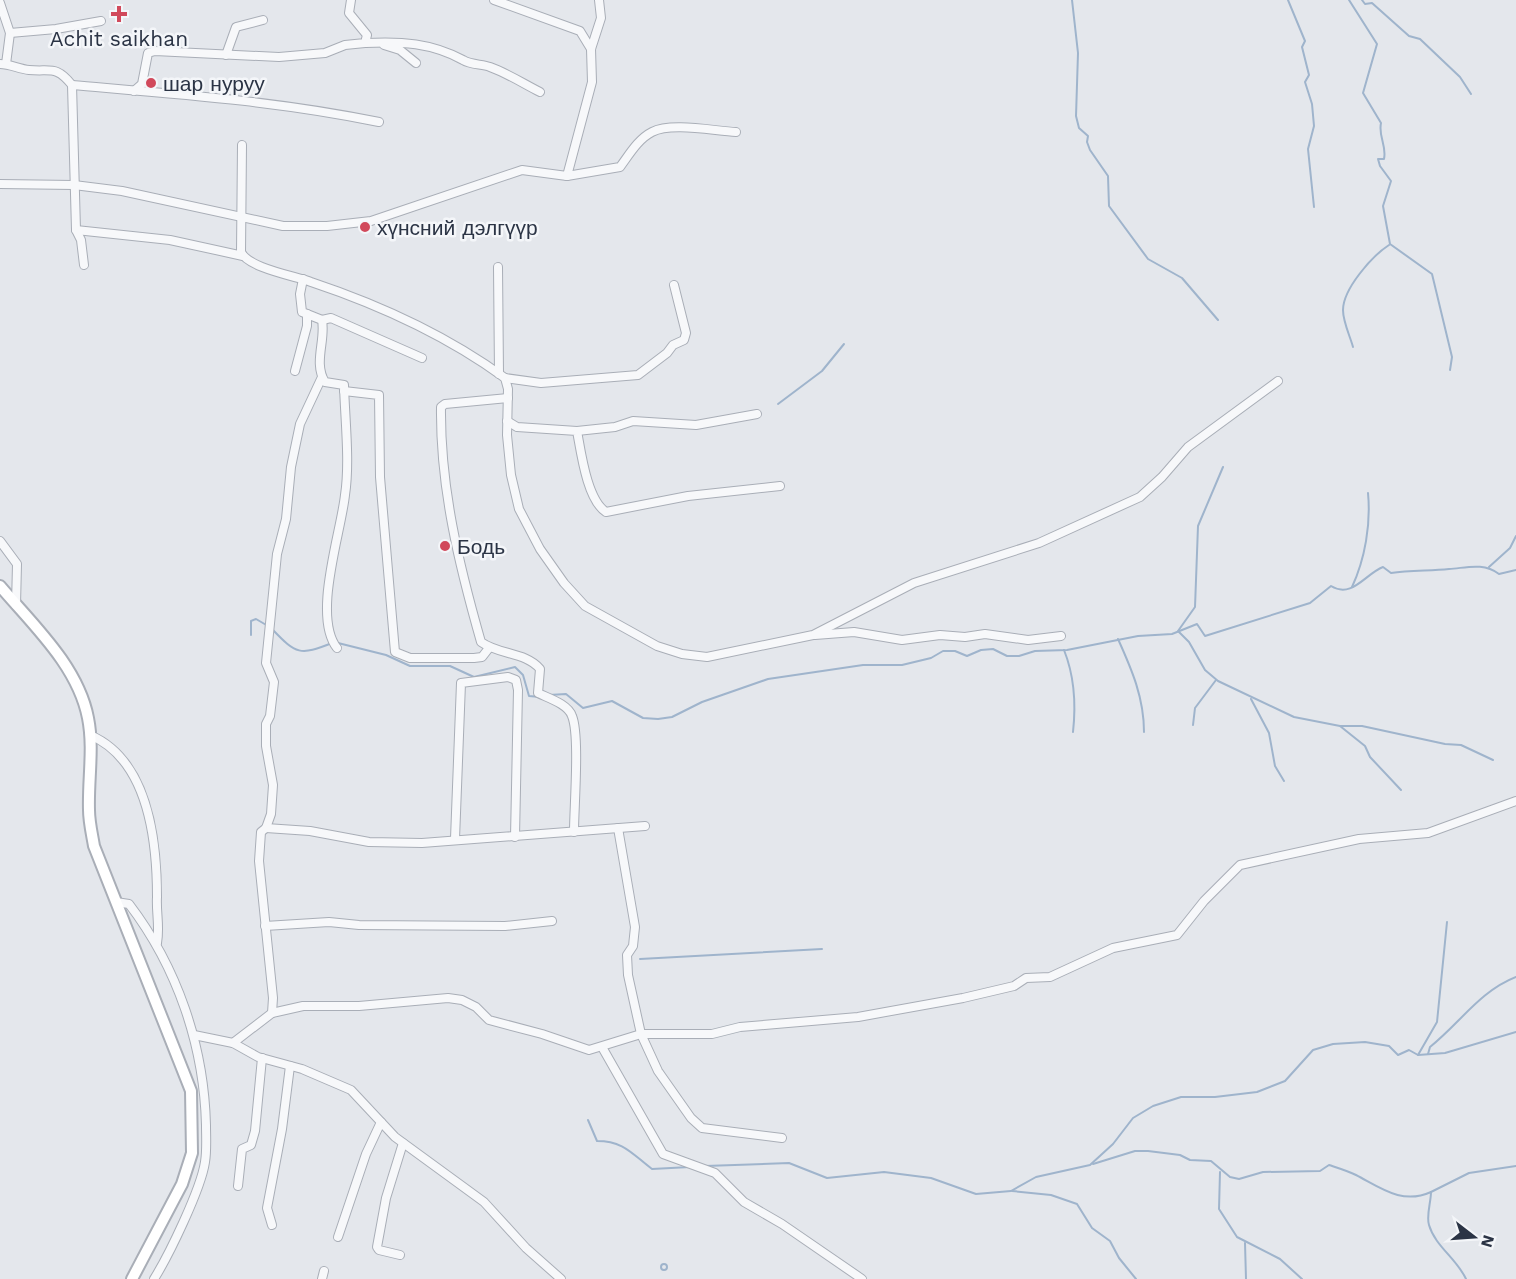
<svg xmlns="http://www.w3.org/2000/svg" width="1516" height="1279" viewBox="0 0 1516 1279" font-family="'Work Sans',sans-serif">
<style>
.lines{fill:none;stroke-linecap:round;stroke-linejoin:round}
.stream{stroke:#9fb4cc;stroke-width:2}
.street-casing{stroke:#a9aeb7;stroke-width:10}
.secondary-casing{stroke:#a9aeb7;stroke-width:14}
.street{stroke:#f7f8fa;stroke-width:8}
.secondary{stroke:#fff;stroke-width:10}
.poi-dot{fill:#d1495b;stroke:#f4f6f9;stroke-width:2}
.labels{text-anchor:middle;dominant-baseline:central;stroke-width:5;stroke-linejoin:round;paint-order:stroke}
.poi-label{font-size:21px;fill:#2b3445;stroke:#f4f6f9;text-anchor:start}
</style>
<rect width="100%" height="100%" fill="#e4e7ec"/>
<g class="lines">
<g class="stream">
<polyline points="1072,0 1078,53 1076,116 1079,128 1088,136 1087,142 1090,150 1108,176 1109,206 1148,259 1182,278 1218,320"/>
<polyline points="1288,0 1305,41 1302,47 1309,75 1305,82 1312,104 1314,126 1308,149 1314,207"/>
<path d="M1349 0 1377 44 1363 93 1381 123C1378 136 1387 146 1384 159H1378L1380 166 1391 181 1383 206 1390 244 1432 274 1452 357 1450 370"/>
<polyline points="1362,0 1365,4 1372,3 1409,36 1420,39 1460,77 1471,94"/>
<path d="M1353 347C1350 336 1343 322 1343 310 1343 289 1372 256 1389 245"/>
<polyline points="778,404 822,371 844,344"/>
<polyline points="1223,467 1198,526 1195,607 1178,631 1189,642 1205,670 1218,681 1294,717 1340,726 1365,746 1370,757 1401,790"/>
<polyline points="1489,567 1510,548 1516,536"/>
<path d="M1352 587C1365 559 1371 524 1368 493"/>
<path d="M273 630C296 654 300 656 332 643"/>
<polyline points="251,635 251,621 256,619 268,626"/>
<path d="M1118 639C1132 670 1144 698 1144 732"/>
<polyline points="338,643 386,655 410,666 450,666 474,677 515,667 523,675 529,696 540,697"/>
<path d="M1064 650C1074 675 1076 705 1073 732"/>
<path d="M549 695 566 694 583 708 612 701 643 718 658 719 672 717 702 702 768 679 863 665H902L931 658 943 651H955L967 656 981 650 993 649 1007 656H1019L1035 651 1067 650 1138 636 1172 634 1197 624 1205 636 1310 603 1331 586C1352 599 1365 574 1383 567L1391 573C1410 570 1430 571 1449 569 1466 568 1483 562 1499 574L1516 570"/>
<polyline points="1251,699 1269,733 1275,766 1284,781"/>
<polyline points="1193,725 1195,708 1216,680"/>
<polyline points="1340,726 1362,726 1445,744 1461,745 1493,760"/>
<polyline points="640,959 822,949"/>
<path d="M1428 1054 1430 1047C1460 1023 1480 991 1516 977"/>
<polyline points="1418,1055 1437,1022 1447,922"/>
<path d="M588 1120 597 1141C624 1141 632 1154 652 1169L690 1167"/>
<path d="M1093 1164 1135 1151H1148L1180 1155 1190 1160 1211 1161 1230 1177 1239 1179 1263 1172 1320 1171 1329 1165C1338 1168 1348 1171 1356 1175 1381 1188 1402 1205 1431 1192 1431 1202 1426 1216 1429 1225 1435 1246 1457 1259 1466 1279"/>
<polyline points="705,1166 789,1163 827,1178 884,1172 931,1178 976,1194 1011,1191 1036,1177 1090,1165 1113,1144 1133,1118 1153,1106 1181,1097 1215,1097 1257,1092 1285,1081 1313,1050 1333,1044 1365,1042 1389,1046 1398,1055 1409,1050 1418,1055 1445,1053 1516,1032"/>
<polyline points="1220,1172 1219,1209 1237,1237 1280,1259 1302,1279"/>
<polyline points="1012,1191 1051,1195 1077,1204 1092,1228 1110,1241 1119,1258 1136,1279"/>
<polyline points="1431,1192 1469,1173 1516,1166"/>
<polyline points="1245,1243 1246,1279"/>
<circle cx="664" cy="1267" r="3"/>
</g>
<defs>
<g id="street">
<polyline points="494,0 580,31 591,49"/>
<polyline points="0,3 10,33 6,64"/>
<polyline points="10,33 56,29 101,21"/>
<path d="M365 43C401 41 432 43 463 60 471 65 482 64 490 67 507 73 524 84 540 92"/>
<polyline points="384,45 400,50 416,63"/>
<polyline points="226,55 236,27 263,20"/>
<path d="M0 64C10 64 19 69 29 70 51 72 56 65 72 85L76 230 81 240 84 265"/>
<path d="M72 85C176 94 277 101 379 122"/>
<polyline points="134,91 142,84 148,53 155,51 279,57 325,53 345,45 365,43 367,35 349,13 351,0"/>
<path d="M242 145 241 252C248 268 295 276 311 282 380 305 446 335 505 378L508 389 507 435 511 475 519 509 540 549 564 583 585 606 657 646 682 654 707 657 813 635 914 583 1039 543 1140 497 1162 477 1188 447 1278 381"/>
<polyline points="567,176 592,82 591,49 601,18 599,0"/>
<path d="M0 184 74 185 122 191 283 226H327L371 221 522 170 567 176 620 167C629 155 638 139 652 132 671 122 714 131 736 132"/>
<polyline points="76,230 170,240 243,256"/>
<polyline points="498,267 499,374"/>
<path d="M303 279 300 294 302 312 322 320C326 340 313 363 325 382L344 385C345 420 350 462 345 495 341 533 312 616 337 648"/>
<polyline points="322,320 331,318 422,358"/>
<polyline points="295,371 307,326 307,314"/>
<polyline points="505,378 541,383 638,375 667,353 673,345 684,340 686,333 674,285"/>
<polyline points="344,391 379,395 380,477 395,652 410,658 474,658 482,657 489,648"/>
<path d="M508 398 445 404 441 407C440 487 459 565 481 642 499 655 526 652 540 669L538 693C548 698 568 704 572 716 580 735 574 807 574 832"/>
<path d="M507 421 517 427 577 431C581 452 587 500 606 512L688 496 780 486"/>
<polyline points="577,431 615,427 633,421 696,425 757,414"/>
<polyline points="0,541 17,564 16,605"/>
<polyline points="815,635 854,632 902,640 940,635 965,637 985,634 1028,640 1061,636"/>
<path d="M90 735C148 760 157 840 157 897 156 912 160 927 157 943"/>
<polyline points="266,828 310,831 369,842 422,843 645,826"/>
<polyline points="618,828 635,927 633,946 627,955 628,975 641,1034 658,1071 691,1118 702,1128 782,1138"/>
<polyline points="455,839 461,683 508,677 516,680 518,690 515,837"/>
<path d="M116 902 129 904C177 967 204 1045 206 1125 206 1137 207 1150 205 1162 201 1189 169 1255 154 1279"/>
<polyline points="265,926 329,922 359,925 505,926 552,921"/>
<polyline points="272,1013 303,1006 359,1006 448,998 462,1000 476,1007 489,1020 542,1034 589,1050 641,1034 712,1034 740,1027 858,1017 963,998 1014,986 1026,978 1050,977 1113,948 1177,935 1204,901 1240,865 1359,839 1428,833 1516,801"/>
<polyline points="194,1035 233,1043 258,1057 302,1069 351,1090 395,1137 484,1202 526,1248 561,1279"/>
<polyline points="233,1043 272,1013 273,998 259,861 261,832 266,828 271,814 273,785 266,746 266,724 270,716 274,682 266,663 277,554 286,519 291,467 300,424 322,377"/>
<polyline points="602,1047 663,1154 715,1173 744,1202 782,1224 862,1279"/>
<polyline points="238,1186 242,1149 251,1145 255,1131 262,1058"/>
<polyline points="272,1225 267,1208 282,1129 290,1066"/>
<polyline points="338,1237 366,1154 381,1122"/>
<polyline points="400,1255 379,1250 377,1247 386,1198 403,1143"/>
<polyline points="322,1279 324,1271"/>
</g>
<path id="secondary" d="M0 586C33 625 78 666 88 718 94 748 88 779 89 810 89 822 92 834 94 846L191 1091 192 1153 182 1184 132 1279"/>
</defs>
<use href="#street" class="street-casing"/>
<use href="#secondary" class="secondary-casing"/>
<use href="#street" class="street"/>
<use href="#secondary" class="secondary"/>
</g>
<g class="poi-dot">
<path d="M116 5h6v6h6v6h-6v6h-6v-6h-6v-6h6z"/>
<circle cx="151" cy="83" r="6"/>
<circle cx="365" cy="227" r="6"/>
<circle cx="445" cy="546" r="6"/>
</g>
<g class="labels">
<g class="poi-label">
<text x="119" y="38" text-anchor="middle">Achit saikhan</text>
<text x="163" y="83">шар нуруу</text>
<text x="377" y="227">хүнсний дэлгүүр</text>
<text x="457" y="546">Бодь</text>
</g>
</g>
<g transform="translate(1474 1237) rotate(107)" stroke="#f4f6f9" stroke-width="4.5" paint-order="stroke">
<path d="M0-4.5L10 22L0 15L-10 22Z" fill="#2b3445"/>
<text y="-9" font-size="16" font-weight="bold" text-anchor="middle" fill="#2b3445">N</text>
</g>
</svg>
